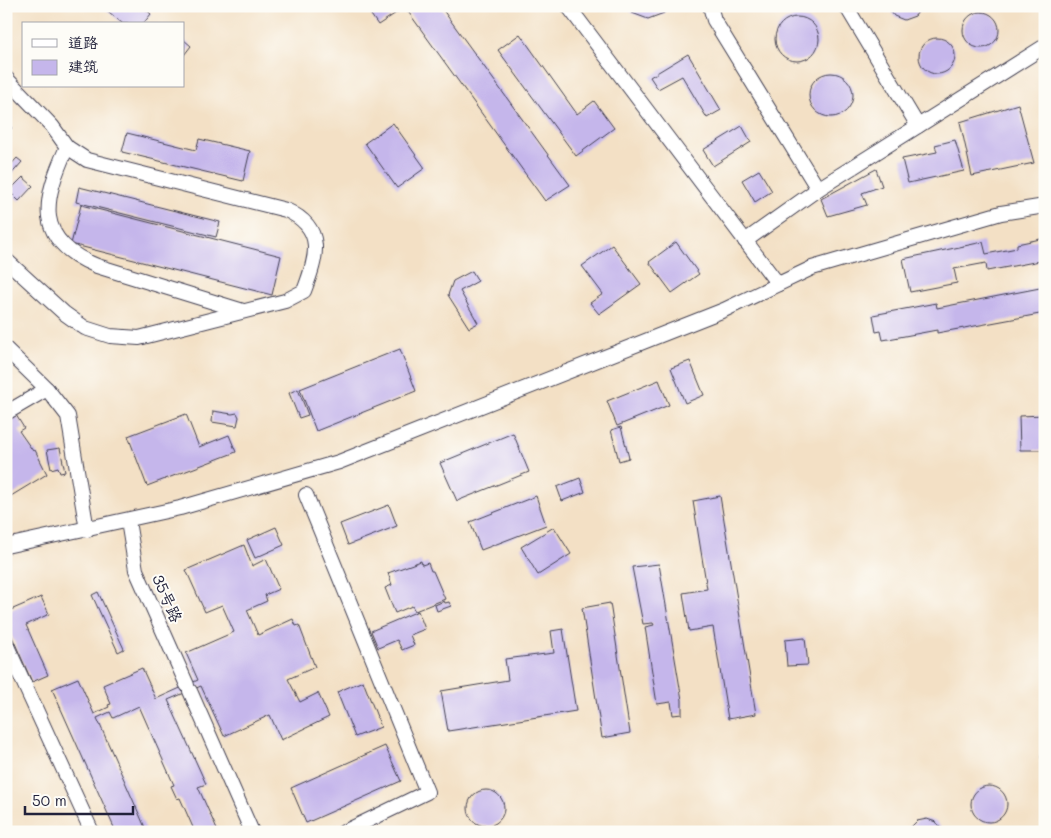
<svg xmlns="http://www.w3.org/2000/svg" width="1051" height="838" viewBox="0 0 1051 838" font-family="Mali,'LXGW WenKai TC',sans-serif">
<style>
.building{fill:#c5b6eb}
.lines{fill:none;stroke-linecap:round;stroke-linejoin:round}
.minor-casing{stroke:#413e50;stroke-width:16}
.minor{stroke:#fff;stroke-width:14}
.labels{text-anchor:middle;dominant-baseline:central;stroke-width:4;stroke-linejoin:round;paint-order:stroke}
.street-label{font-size:16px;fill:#22223b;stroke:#fdfcf7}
</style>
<rect width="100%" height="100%" fill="#fdfcf7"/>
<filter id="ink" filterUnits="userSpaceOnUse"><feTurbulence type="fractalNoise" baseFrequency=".02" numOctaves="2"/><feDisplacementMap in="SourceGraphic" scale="10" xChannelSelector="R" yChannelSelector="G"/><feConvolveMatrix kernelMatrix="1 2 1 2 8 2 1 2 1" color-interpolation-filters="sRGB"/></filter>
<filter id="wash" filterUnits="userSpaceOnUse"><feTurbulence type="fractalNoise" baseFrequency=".0096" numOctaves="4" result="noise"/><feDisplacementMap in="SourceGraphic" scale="20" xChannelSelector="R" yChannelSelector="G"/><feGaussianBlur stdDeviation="1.12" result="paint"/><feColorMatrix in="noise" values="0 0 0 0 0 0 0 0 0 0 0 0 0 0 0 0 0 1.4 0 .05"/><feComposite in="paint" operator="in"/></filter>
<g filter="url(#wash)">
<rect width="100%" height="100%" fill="#f3e0c5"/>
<g id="blocks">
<g class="building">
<polygon points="102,6 142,6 151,14 143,24 123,24"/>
<polygon points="365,6 395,6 399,11 378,25"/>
<polygon points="404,6 440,6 570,185 545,201"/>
<polygon points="626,6 670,6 664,13 648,19 632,13"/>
<polygon points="887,6 922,6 915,16 904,20 894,16"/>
<circle cx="981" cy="30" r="18"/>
<circle cx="797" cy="39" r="22"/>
<polygon points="520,34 577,114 594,101 614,128 576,156 498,50"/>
<circle cx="937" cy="56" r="18"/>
<polygon points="184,40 191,46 184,55"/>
<polygon points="688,54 721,110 707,118 682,76 658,89 650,77"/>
<circle cx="831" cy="95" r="22"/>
<polygon points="1018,104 1034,163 972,176 960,122"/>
<polygon points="6,123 12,128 6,134"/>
<polygon points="393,123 425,168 397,188 365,143"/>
<polygon points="742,126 751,142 713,166 703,150"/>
<polygon points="127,133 196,150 199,139 250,151 243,181 122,152"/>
<polygon points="955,140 964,171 908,183 902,159 937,152 935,145"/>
<polygon points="17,158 22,162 8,178 6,170"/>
<polygon points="876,169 882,186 862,193 867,205 828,216 821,199"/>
<polygon points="759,170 772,191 755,202 742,180"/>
<polygon points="23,177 33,186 19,201 9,191"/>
<polygon points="79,187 220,222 216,237 76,202"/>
<polygon points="81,205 281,256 272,295 71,244"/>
<polygon points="1045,238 1045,260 987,271 986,263 954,269 957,283 910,292 903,259 983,242 986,254 1017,248 1017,244"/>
<polygon points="676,242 699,274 672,293 649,262"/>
<polygon points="612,245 641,284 599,314 590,303 603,294 582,266"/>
<polygon points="472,271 478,281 460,291 478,323 469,328 448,295 453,281"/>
<polygon points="1045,287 1045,313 937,333 937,330 883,340 881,331 876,332 873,315 936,303 937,308"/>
<polygon points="400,349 416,391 316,431 300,389"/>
<polygon points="690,361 704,395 685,403 671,368"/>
<polygon points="659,380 669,405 617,426 607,401"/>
<polygon points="298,389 308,415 299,418 289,393"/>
<polygon points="213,411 232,414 237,413 239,417 237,426 212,422"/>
<polygon points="186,414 199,447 229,435 236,452 147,486 128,436"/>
<polygon points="16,415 24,428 19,431 33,451 35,450 47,474 6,499 6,421"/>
<polygon points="1045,415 1045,450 1020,450 1019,416"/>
<polygon points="621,427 629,458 619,461 611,430"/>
<polygon points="513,433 529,472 457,501 440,463"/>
<polygon points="60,448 65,472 60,473 58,467 51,469 47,450"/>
<polygon points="580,478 585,492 562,501 557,487"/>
<polygon points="536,496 546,525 481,550 470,522"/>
<polygon points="720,496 756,714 728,719 713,627 689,631 683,593 707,589 693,501"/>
<polygon points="389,505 397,526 348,545 340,524"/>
<polygon points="276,527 284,545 255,558 247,540"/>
<polygon points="554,527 571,554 538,575 521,547"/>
<polygon points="244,545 252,566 266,559 279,589 265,595 267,601 247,610 258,635 293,619 296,626 299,625 315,667 288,679 300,702 318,693 329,717 281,740 270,715 224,736 201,686 168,700 206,784 198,787 218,832 195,832 180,798 177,799 171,786 174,785 139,706 113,718 110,712 97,718 147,832 116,832 52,689 78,678 94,714 109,707 108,705 111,704 103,685 142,668 156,699 198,680 186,653 234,632 222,605 205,612 186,570"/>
<polygon points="421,561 422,565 428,563 431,571 433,571 445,599 415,611 412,606 395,613 385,588 392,585 388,573"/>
<polygon points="659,564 682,700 682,714 673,715 671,702 657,704 645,627 654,625 653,623 643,624 632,567"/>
<polygon points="98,592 124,649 118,652 92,595"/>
<polygon points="41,597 49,614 26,625 48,675 32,682 6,623 6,612"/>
<polygon points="444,601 445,603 449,602 451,606 437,611 435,605"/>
<polygon points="610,603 630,733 602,738 582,608"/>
<polygon points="418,611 425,629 410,635 414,645 402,650 397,640 378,648 371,631"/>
<polygon points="563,629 576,711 448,731 441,691 508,680 505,659 554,653 551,631"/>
<polygon points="805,638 808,665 787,666 785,640"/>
<polygon points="363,681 381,727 355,737 337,692"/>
<polygon points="1045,741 1045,769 1044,769 1041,757"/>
<polygon points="385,746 401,781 306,823 291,788"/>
<circle cx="989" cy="804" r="18"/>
<circle cx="486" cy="808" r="18"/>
<polygon points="927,819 936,822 945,832 906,832 917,821"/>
</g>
</g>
</g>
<g filter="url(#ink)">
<use href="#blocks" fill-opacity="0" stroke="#413e50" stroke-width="1"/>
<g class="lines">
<defs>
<g id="minor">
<polyline points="568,6 778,284"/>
<polyline points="710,6 714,20 818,189"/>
<polyline points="846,6 918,126"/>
<path d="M6 78 52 126 67 147 87 160 286 210C326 228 317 257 304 291L285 301 139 338 110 336 85 328 64 313 6 260"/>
<path d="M67 147C43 200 33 240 97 266L243 311"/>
<polyline points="745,241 818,189 1045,46"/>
<polyline points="6,349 47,389 68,416 87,530"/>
<polyline points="6,413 47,389"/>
<polyline points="306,495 427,792 344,832"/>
<polyline points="128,521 136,570 187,685"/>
<polyline points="6,546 180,508 339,462 724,310 812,268 1001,213 1045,206"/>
<polyline points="6,644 92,832"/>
<polyline points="190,691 252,832"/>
</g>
</defs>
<use href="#minor" class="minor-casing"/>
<use href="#minor" class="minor"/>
</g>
</g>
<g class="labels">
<g class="street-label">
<text transform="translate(168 598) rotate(66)">35号路</text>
</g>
</g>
<rect width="1051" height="838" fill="none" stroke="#fdfcf7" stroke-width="25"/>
<rect x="22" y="22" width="162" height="65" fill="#fdfcf7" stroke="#a5a5ac"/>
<rect x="32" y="39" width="25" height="8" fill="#ffffff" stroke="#a5a5ac"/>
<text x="68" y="48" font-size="15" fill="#22223b">道路</text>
<rect x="32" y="60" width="25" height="15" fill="#c5b6eb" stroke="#a5a5ac"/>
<text x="68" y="72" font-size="15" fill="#22223b">建筑</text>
<path d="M25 806v8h108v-8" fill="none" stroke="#22223b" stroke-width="2.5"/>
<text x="32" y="806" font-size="15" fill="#22223b" stroke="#fdfcf7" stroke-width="4" paint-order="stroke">50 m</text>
</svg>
